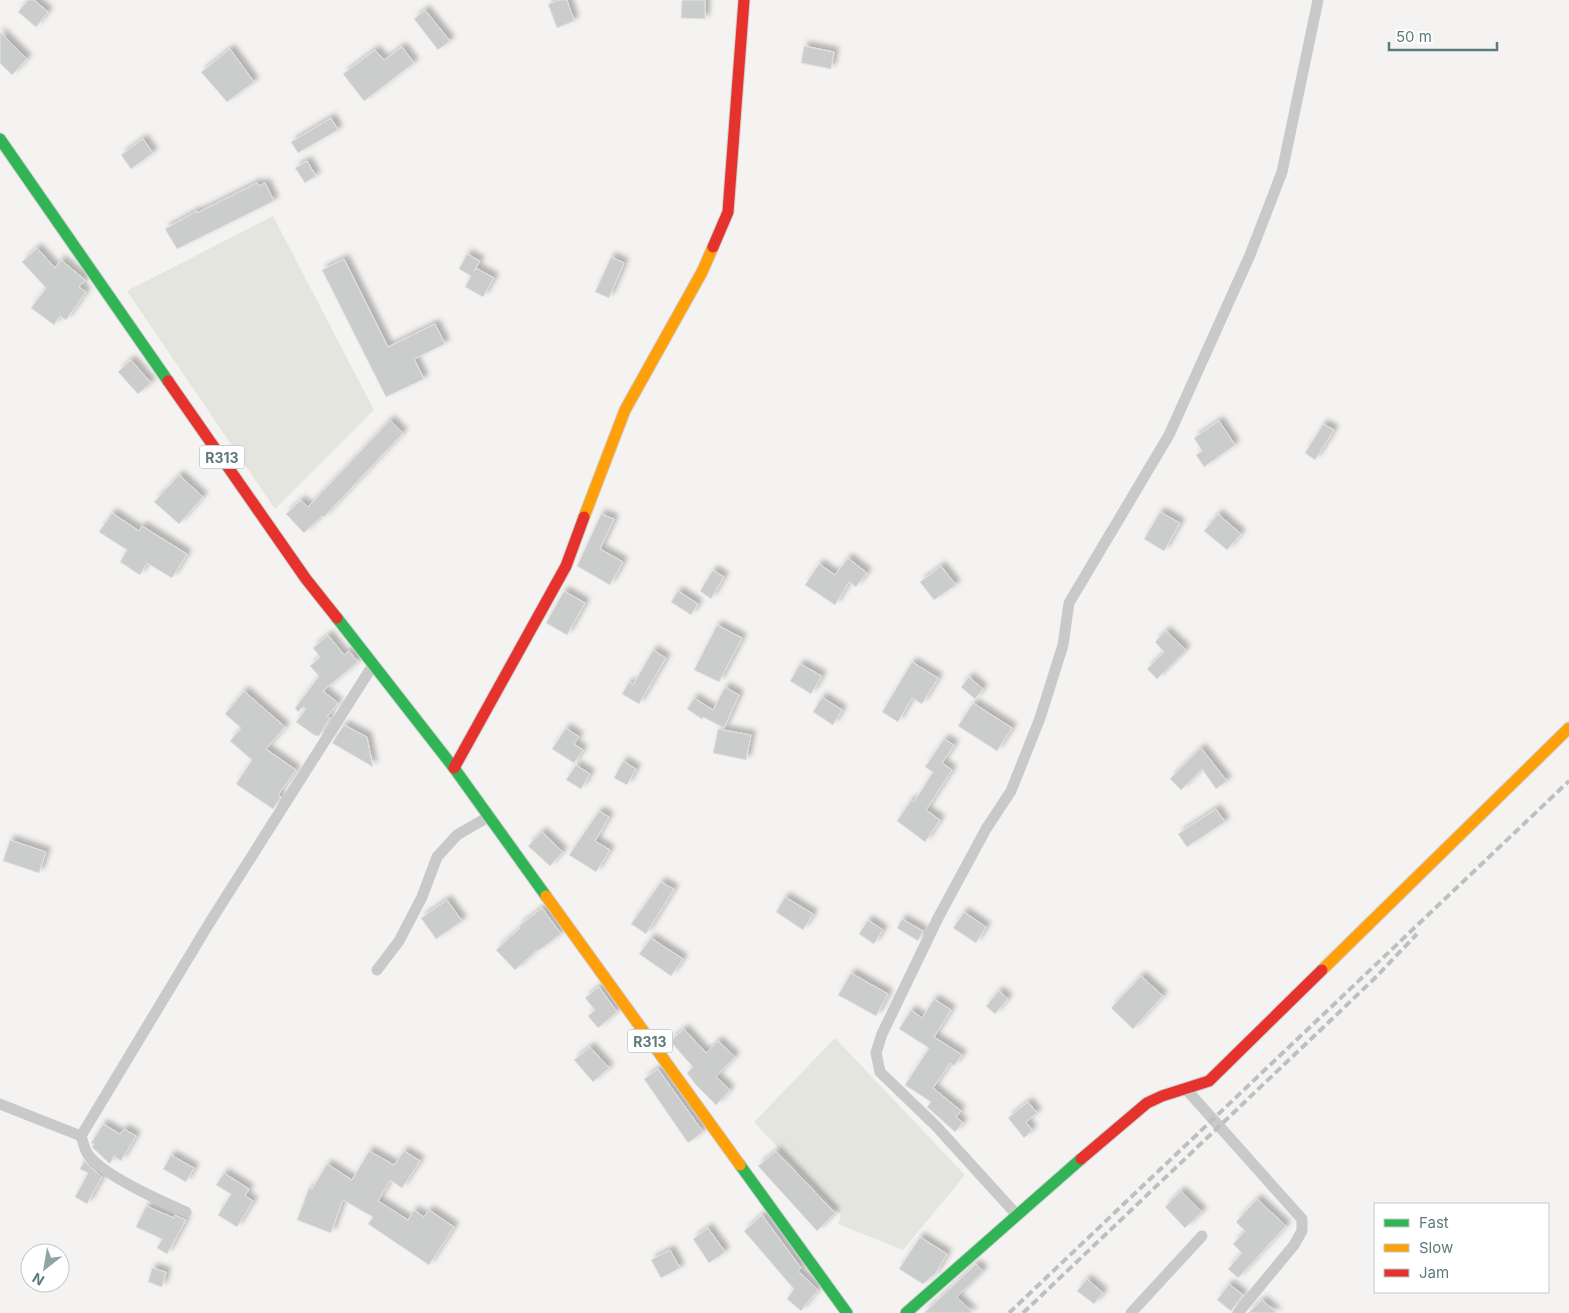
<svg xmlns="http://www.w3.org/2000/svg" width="1569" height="1313" viewBox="0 0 1569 1313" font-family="Inter,sans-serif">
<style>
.green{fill:#e4e5de}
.building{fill:#cbcdcc;stroke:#e3e2e1;filter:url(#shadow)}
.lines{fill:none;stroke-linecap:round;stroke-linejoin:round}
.fast-casing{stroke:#cfd0d0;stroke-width:13}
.slow-casing{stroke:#cfd0d0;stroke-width:13}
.jam-casing{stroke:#cfd0d0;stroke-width:13}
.street{stroke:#c8caca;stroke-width:11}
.fast{stroke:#30b455;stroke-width:11}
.slow{stroke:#ff9f0a;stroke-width:11}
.jam{stroke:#e5322d;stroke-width:11}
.rail{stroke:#bec0c0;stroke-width:4;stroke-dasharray:8 4;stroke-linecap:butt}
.labels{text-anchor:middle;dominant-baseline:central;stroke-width:5;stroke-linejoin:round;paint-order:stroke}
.shield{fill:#fff;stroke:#8ea2a4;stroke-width:1}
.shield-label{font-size:14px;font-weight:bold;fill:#5e7a7d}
</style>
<defs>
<filter id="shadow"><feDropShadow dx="4.5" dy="-4.5" stdDeviation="2.5" flood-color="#0004"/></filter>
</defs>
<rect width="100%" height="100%" fill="#f4f3f1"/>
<g class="green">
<polygon points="273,216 374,410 275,509 127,291"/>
<polygon points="835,1038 965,1175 903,1250 838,1224 841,1215 754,1122"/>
</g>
<g class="building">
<polygon points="28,0 34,0 48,12 36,27 18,12"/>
<polygon points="560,0 567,0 574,21 557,28 548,4"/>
<polygon points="682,0 705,0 705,19 681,18"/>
<polygon points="425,10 450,41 438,50 414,19"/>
<polygon points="0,32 27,59 12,75 0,63"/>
<polygon points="804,46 834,52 831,69 801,63"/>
<polygon points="402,47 414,63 364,101 343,74 375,50 384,60"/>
<polygon points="230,49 254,82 227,102 201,72"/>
<polygon points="331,118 338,130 298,153 291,142"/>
<polygon points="143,139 153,153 131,169 121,155"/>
<polygon points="307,161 316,176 305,183 295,168"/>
<polygon points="257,183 259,186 265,183 274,201 177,249 165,229 197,211 197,213"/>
<polygon points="37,248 55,268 61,260 85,280 79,287 86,292 66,320 60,316 54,325 31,308 46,288 22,262"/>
<polygon points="467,254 480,261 474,271 476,268 494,278 483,297 465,287 471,276 459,269"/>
<polygon points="611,257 624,263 609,298 595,292"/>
<polygon points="344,259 388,347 435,324 445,344 414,359 424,379 386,397 322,270"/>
<polygon points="131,360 151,383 138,394 118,372"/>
<polygon points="390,420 403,433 324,517 322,516 304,533 286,514 301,500 308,507"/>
<polygon points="1219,421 1235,445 1204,467 1196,455 1202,451 1194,438"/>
<polygon points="1323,424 1334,430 1315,460 1305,453"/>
<polygon points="179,475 203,497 179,524 154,502"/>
<polygon points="1160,512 1180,523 1164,551 1144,539"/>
<polygon points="112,513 139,531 142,526 187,554 172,578 147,563 140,575 120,562 127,550 99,532"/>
<polygon points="601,514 614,519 600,549 623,562 610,585 577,566"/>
<polygon points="1218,514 1241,534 1227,550 1204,531"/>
<polygon points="848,558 867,573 856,587 849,582 835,605 805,585 819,564 835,575"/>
<polygon points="941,566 956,585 934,600 920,582"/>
<polygon points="713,570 724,577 711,599 700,591"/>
<polygon points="564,591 585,603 567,635 546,623"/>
<polygon points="678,591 698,604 691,615 671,602"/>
<polygon points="717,625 742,638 719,682 694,670"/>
<polygon points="1166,631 1186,650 1157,679 1147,669 1164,652 1155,642"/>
<polygon points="328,635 344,655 349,651 358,662 323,691 338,703 327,717 330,718 319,736 314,735 296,722 306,709 303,707 298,712 295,708 319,676 310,666 320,657 313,648"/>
<polygon points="653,650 666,658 639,704 622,694 629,682 633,685"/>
<polygon points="912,662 938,678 922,704 912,698 898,722 882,712"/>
<polygon points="800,664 822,676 811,694 790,681"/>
<polygon points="969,677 983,689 975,699 961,687"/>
<polygon points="725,687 739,695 724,728 703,717 702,719 687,709 694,698 713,710"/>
<polygon points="244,691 285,727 266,749 296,770 278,795 281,797 273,809 236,784 252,760 230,741 241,728 225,714"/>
<polygon points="822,697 842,710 833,725 813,712"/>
<polygon points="973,703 1012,728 997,751 958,726"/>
<polygon points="344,725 367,737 373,767 332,743"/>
<polygon points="566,728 579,737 574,744 583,750 574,763 552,749"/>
<polygon points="718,729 751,735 746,760 713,753"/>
<polygon points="944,739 954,745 942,763 952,770 926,810 940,820 925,842 897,821 911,800 914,802 933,772 925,767"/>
<polygon points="1201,748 1227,781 1216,789 1202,769 1181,790 1170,779"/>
<polygon points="623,761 636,769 627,785 614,778"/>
<polygon points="576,765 590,774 581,789 566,780"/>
<polygon points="1216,809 1225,822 1187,847 1178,834"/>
<polygon points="599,811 609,817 595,841 610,850 596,872 569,855"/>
<polygon points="542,832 563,852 550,866 528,846"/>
<polygon points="10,840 46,852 39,873 3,861"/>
<polygon points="661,882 674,889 646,934 631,924"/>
<polygon points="785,897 813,914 803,930 776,912"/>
<polygon points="447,900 462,921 436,939 421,918"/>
<polygon points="542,908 561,934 538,951 537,950 515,970 496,950 520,928 519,926"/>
<polygon points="964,912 986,927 976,943 953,928"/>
<polygon points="902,919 923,931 918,941 897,928"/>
<polygon points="868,920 883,930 874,944 859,934"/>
<polygon points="651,938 683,959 671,976 639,954"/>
<polygon points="851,973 888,994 876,1016 838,995"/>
<polygon points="1141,976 1163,996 1133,1029 1111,1008"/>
<polygon points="599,987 617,1012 598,1028 588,1016 595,1010 585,998"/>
<polygon points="999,991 1008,999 995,1014 986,1006"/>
<polygon points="934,999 951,1010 934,1037 962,1055 954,1066 950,1063 933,1088 961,1111 956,1117 963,1123 955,1132 927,1107 931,1102 905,1085 929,1048 899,1029 911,1010 922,1018"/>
<polygon points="684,1029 706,1053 718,1041 735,1057 716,1077 730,1090 716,1105 696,1085 687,1073 693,1067 670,1041"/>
<polygon points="590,1047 609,1068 593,1082 574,1060"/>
<polygon points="658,1069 703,1132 688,1143 644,1079"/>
<polygon points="1028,1102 1037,1113 1026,1122 1032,1130 1024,1138 1008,1118"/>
<polygon points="103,1124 120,1134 124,1129 136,1136 121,1161 114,1156 110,1164 92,1147 94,1144 91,1143"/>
<polygon points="369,1151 394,1165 404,1151 420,1161 402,1188 390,1180 378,1201 408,1220 414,1210 424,1217 429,1210 454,1227 429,1265 368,1224 373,1217 343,1200 331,1233 297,1220 309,1188 312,1189 327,1164 352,1180"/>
<polygon points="776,1151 835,1213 817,1231 758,1166"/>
<polygon points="171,1155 194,1168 186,1182 163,1169"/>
<polygon points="84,1161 102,1177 87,1204 75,1197 88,1173 80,1169"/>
<polygon points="224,1173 249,1189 245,1196 253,1201 237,1227 218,1215 231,1194 216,1185"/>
<polygon points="1181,1191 1202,1212 1185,1228 1165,1207"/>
<polygon points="1257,1199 1286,1226 1238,1278 1228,1269 1242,1253 1233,1244 1245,1231 1236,1222"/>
<polygon points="146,1206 174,1218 175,1215 186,1220 167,1254 157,1248 162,1239 136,1227"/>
<polygon points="762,1215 801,1268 798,1271 818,1290 801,1311 787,1299 794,1289 744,1231"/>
<polygon points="708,1228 725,1252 709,1263 693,1239"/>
<polygon points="920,1237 947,1254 936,1273 923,1284 899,1269"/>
<polygon points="670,1250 680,1268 661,1278 651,1260"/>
<polygon points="976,1264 983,1271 957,1297 973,1313 924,1313"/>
<polygon points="152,1268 166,1272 162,1287 148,1282"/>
<polygon points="1087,1279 1103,1293 1094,1304 1077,1291"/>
<polygon points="1229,1284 1243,1295 1231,1311 1217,1300"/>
<polygon points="1262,1300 1277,1313 1248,1313"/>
</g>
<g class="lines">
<defs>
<g id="fast">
<polyline points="0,139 168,381"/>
<polyline points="337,618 454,768 546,896"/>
<polyline points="740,1165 847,1313"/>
<polyline points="906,1313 1081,1159"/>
</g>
<g id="slow">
<polyline points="584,517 625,410 702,272 713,247"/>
<polyline points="546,896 740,1165"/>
<polyline points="1322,970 1569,728"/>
</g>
<g id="jam">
<polyline points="713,247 728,212 744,0"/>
<polyline points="168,381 306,579 337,618"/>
<polyline points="454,768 566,566 584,517"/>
<polyline points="1081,1159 1147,1103 1162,1096 1209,1081 1322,970"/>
</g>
</defs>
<use href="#fast" class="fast-casing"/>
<use href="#slow" class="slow-casing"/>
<use href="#jam" class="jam-casing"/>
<g class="street">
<polyline points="377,970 399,941 422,897 437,857 457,835 488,817"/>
<polyline points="1186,1089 1302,1219 1302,1231 1294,1245 1238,1313"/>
<polyline points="0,1104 81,1136"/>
<path d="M186 1212C163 1202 97 1173 86 1151 84 1147 83 1141 81 1136L210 922 373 665"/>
<polyline points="1016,1214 936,1126 880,1072 876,1053 882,1034 938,918 986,829 1011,791 1040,718 1063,645 1069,603 1169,435 1250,255 1282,172 1318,0"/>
<polyline points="1131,1313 1202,1236"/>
</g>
<use href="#fast" class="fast"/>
<use href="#slow" class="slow"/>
<use href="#jam" class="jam"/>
<g class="rail">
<polyline points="1009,1313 1569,781"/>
<polyline points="1023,1313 1374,979 1417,934"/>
</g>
</g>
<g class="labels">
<g class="shield">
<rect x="199.5" y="445.5" width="45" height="23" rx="4"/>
<rect x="627.5" y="1029.5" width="45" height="23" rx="4"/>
</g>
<g class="shield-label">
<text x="222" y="457">R313</text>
<text x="650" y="1041">R313</text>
</g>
</g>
<rect x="1374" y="1203" width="175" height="90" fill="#ffffff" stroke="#bfcacb"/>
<rect x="1384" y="1219" width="25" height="8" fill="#30b455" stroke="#bfcacb"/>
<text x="1419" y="1228" font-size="15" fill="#5e7a7d">Fast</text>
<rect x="1384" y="1244" width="25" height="8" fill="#ff9f0a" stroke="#bfcacb"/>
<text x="1419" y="1253" font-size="15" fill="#5e7a7d">Slow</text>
<rect x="1384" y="1269" width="25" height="8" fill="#e5322d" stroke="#bfcacb"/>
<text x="1419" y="1278" font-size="15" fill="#5e7a7d">Jam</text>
<g transform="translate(45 1268) rotate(211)"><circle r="24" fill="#ffffff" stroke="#bfcacb"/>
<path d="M0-4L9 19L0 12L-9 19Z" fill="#92a4a6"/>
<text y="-8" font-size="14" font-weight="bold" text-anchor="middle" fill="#5e7a7d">N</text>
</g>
<path d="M1389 42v8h108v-8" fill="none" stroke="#5e7a7d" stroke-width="2.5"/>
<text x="1396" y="42" font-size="15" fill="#5e7a7d" stroke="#ffffff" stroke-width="4" paint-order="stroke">50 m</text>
</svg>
